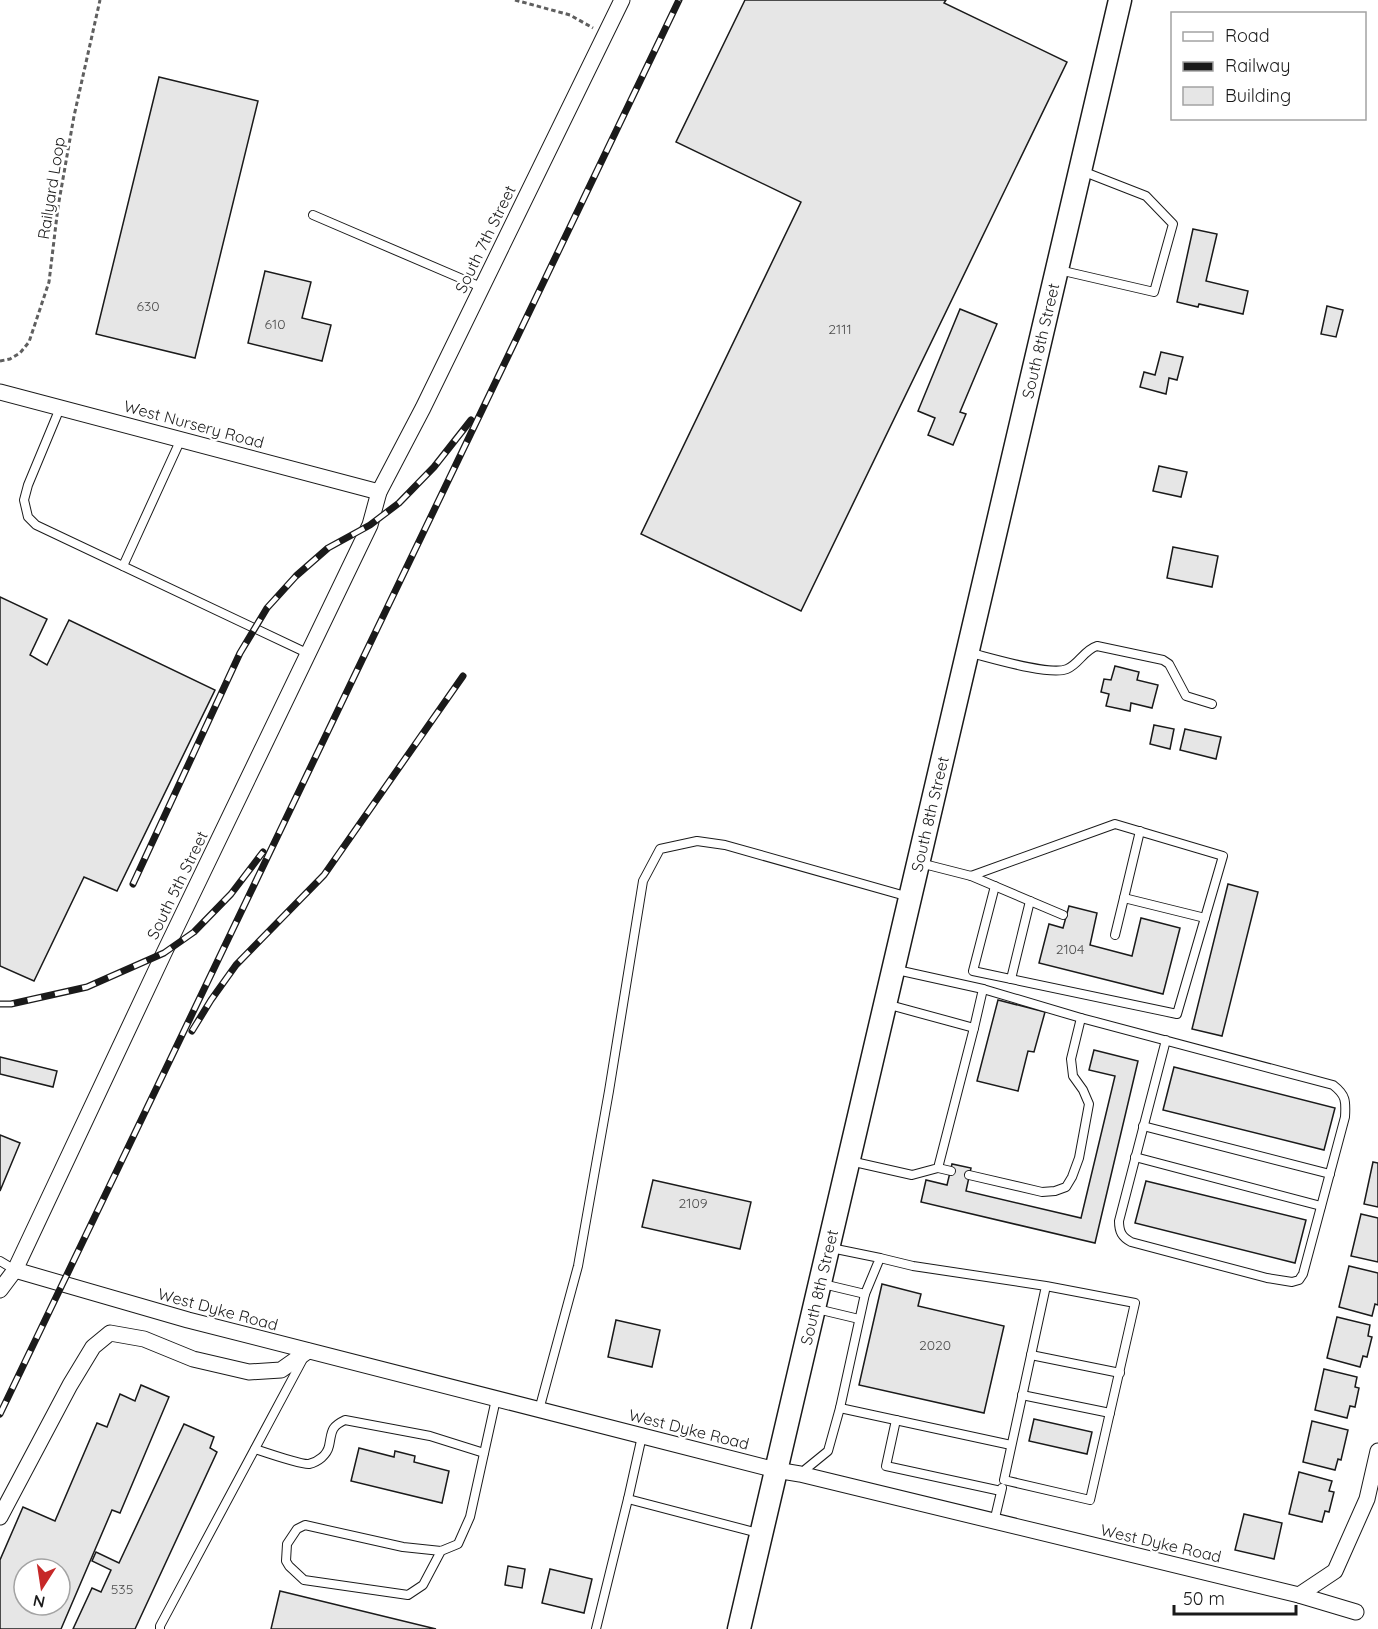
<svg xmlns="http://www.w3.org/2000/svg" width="1378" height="1629" viewBox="0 0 1378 1629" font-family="Quicksand,sans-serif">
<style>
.building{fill:#e6e6e6;stroke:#1a1a1a;stroke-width:1.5;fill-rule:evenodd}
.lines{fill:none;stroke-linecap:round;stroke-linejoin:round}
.service-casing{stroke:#1a1a1a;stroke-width:10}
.minor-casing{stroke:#1a1a1a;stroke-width:17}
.primary-casing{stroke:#1a1a1a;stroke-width:25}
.path{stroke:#5f5f5f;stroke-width:3;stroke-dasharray:4.5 3;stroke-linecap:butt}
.service{stroke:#fff;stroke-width:8}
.minor{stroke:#fff;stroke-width:15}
.primary{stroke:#fff;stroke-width:22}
.rail-casing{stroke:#1a1a1a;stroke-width:7}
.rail{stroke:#fff;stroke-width:4.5;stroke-dasharray:14;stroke-linecap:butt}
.labels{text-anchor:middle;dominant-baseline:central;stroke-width:4.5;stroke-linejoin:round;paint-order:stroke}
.number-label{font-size:14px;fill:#4d4d4d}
.street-label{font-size:16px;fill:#1a1a1a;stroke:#fff}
</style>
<rect width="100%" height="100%" fill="#fff"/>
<g class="building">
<polygon points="745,0 946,0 944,3 1067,62 801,611 641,534 801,202 676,142"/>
<polygon points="159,77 258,101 195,358 96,334"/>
<polygon points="1193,229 1217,234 1206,281 1248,291 1243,314 1199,304 1198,307 1177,302"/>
<polygon points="265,271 311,282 302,318 331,325 322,361 248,343"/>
<polygon points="1327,306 1343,310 1336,337 1321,334"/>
<polygon points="960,309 997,324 960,412 966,414 953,445 928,435 935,418 918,411"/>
<polygon points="1161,352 1183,357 1177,380 1169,378 1166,394 1140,387 1144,372 1155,375"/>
<polygon points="1159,466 1187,472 1181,497 1153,491"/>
<polygon points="1173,547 1218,556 1212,587 1167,578"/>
<polygon points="0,597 47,619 30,655 47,665 69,620 215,690 117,891 84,877 34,981 0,966"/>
<polygon points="1115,666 1139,672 1137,680 1158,685 1152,708 1131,703 1130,711 1106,706 1109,694 1101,692 1104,679 1111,680"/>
<polygon points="1154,725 1174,729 1170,749 1150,744"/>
<polygon points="1185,729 1221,737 1216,759 1180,750"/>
<polygon points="1228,884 1258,892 1222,1036 1192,1029"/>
<polygon points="1069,906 1097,913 1090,945 1132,956 1141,918 1180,928 1163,994 1039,963 1049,924 1063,928"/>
<polygon points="998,1000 1045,1012 1034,1052 1028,1051 1018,1091 977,1081"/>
<polygon points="1094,1050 1138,1061 1095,1243 921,1202 926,1180 947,1185 952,1164 971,1168 966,1191 1081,1218 1115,1076 1089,1070"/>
<polygon points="0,1057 57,1071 53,1087 0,1074"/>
<polygon points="1174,1067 1335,1108 1324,1150 1163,1110"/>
<polygon points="0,1135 20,1143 0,1191"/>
<polygon points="1373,1162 1378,1163 1378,1207 1364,1204"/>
<polygon points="653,1180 751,1202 740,1249 642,1227"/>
<polygon points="1146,1181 1306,1220 1295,1263 1135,1223"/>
<polygon points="1361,1214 1378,1218 1378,1262 1351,1256"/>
<polygon points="1349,1266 1378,1273 1378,1305 1375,1304 1372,1316 1339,1307"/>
<polygon points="882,1284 921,1294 918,1306 1004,1326 984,1413 859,1385"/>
<polygon points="1337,1317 1370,1325 1368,1336 1372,1337 1367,1357 1363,1356 1360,1367 1327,1358"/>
<polygon points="616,1320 660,1330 652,1367 608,1357"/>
<polygon points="1324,1369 1357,1377 1355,1387 1359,1388 1355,1407 1350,1406 1347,1418 1315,1410"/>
<path d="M141 1385 169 1397 120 1513 112 1510 61 1629H0V1560L23 1507 55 1521 97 1423 107 1427 120 1394 135 1401ZM24 1569H60V1605H24Z"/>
<polygon points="1034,1419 1092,1432 1087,1454 1029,1441"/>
<polygon points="1312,1421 1348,1430 1341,1460 1338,1459 1335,1470 1303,1462"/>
<polygon points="184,1424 214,1437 210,1448 217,1452 135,1629 73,1629 92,1588 101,1592 111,1570 92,1561 96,1552 119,1563"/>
<polygon points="359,1448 394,1457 395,1451 415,1456 414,1462 449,1471 442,1503 351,1481"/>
<polygon points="1299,1472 1332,1481 1329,1491 1334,1492 1329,1512 1325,1511 1322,1522 1289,1514"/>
<polygon points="1244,1514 1282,1523 1274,1559 1235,1550"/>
<polygon points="508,1566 525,1569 522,1588 505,1585"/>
<polygon points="550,1569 592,1579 584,1613 542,1603"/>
<polygon points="280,1591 436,1629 271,1629"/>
</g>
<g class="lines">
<defs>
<g id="service">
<polyline points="313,215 481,287"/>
<polyline points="1059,270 1154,292 1173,224 1146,196 1082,171"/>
<polyline points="60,408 28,485 24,500 28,517 36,525 309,654"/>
<polyline points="123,566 181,439"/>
<path d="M971 653C991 658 1050 676 1067 669 1079 664 1084 650 1097 646L1163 660 1169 664 1186 696 1212 704"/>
<polyline points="1140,831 1124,898 1205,918"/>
<polyline points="920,863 971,876 1115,824 1223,856 1177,1014 973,971 995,886"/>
<polyline points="971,876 1063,915"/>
<polyline points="1115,935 1124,898"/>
<polyline points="897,970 983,989 974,1028"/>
<polyline points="1011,979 1030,901"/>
<path d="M1081 1018 1333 1085C1346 1095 1346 1101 1345 1117L1303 1274 1299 1280 1292 1282 1267 1278 1131 1242C1122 1237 1119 1232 1119 1221L1166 1040"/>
<polyline points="1143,1126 1330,1174"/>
<polyline points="1135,1157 1321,1206"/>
<polyline points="850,1161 912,1175 938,1168 974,1028 886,1004"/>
<polyline points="938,1168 951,1171"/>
<polyline points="969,1175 1042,1192 1055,1191 1066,1187 1072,1177 1079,1158 1089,1104 1083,1090 1073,1076 1071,1059 1081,1018 983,989"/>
<polyline points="880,1258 913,1266 1046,1286 1135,1303 1090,1500 1004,1480 1046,1286"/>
<polyline points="0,1261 15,1270"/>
<polyline points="823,1284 865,1294"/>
<polyline points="817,1309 859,1319"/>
<polyline points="1031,1355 1120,1373"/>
<polyline points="1022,1395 1110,1413"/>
<polyline points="840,1408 1011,1445"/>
<polyline points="539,1410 578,1266 609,1091 643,881 660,849 697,841 725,845 909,897"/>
<polyline points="896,1420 886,1466 1001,1491"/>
<polyline points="642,1436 628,1499 758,1533"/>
<path d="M255 1449C264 1452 302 1465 309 1464 318 1462 327 1455 329 1446 332 1432 330 1427 345 1420L430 1436 484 1453"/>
<polyline points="801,1473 828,1451 840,1408 865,1294 880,1258 831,1248"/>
<polyline points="994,1522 1002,1488"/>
<polyline points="441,1551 423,1585 408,1595 304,1580 289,1566 286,1561 287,1544 297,1529 305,1525 403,1547 441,1551 458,1544 470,1517 496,1399"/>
<polyline points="160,1629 160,1626 304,1357"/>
<polyline points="596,1629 628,1499"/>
</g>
<g id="minor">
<polyline points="0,392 379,492"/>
<polyline points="15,1270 188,1320 776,1470 800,1474 1299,1595 1356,1612"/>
<polyline points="0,1290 15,1270 164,953 370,525 379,492 423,408 622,0"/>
<polyline points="0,1517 70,1385 93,1347 110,1333 144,1339 193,1359 249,1372 281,1370 308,1351"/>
<polyline points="1299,1595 1335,1571 1367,1499 1378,1451"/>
</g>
<g id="primary">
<path id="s1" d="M739 1629 1120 0"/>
</g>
</defs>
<use href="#service" class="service-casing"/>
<use href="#minor" class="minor-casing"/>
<use href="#primary" class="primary-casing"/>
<g class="path">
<polyline points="515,0 570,15 593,28"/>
<polyline points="0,361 10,359 20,353 29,342 49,282 58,207 74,116 100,0"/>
</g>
<use href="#service" class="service"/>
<use href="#minor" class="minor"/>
<use href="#primary" class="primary"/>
<defs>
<g id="rail">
<polyline points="133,884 240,653 267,608 296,576 328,548 370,525 399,503 434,467 471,420"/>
<polyline points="0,1004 11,1004 87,987 164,953 194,932 231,894 263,852"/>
<polyline points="192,1031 211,1000 236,965 324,875 463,676"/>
<polyline points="0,1414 679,0"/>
</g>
</defs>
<use href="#rail" class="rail-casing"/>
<use href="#rail" class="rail"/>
</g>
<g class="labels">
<g class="number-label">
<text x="148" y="306">630</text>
<text x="275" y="324">610</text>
<text x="840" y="329">2111</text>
<text x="1070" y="949">2104</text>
<text x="693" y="1203">2109</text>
<text x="935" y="1345">2020</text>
<text x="122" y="1589">535</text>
</g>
<g class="street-label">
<text transform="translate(51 188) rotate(-81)">Railyard Loop</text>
<text transform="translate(485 239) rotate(-64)">South 7th Street</text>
<text stroke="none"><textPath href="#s1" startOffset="1323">South 8th Street</textPath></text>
<text transform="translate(194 424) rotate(15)">West Nursery Road</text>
<text stroke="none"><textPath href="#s1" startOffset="837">South 8th Street</textPath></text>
<text transform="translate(177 885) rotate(-64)">South 5th Street</text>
<text stroke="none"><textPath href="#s1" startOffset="351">South 8th Street</textPath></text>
<text transform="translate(218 1309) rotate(15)">West Dyke Road</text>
<text transform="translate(689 1429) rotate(14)">West Dyke Road</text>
<text transform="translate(1161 1543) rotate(13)">West Dyke Road</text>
</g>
</g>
<rect x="1171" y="12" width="195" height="108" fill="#ffffff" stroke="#a3a3a3" stroke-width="1.5"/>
<rect x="1183" y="32" width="30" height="9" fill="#ffffff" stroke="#a3a3a3" stroke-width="1.5"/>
<text x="1225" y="42" font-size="18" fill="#1a1a1a">Road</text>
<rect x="1183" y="62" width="30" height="9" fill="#1a1a1a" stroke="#a3a3a3" stroke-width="1.5"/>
<text x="1225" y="72" font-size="18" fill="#1a1a1a">Railway</text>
<rect x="1183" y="87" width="30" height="18" fill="#e6e6e6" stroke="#a3a3a3" stroke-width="1.5"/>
<text x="1225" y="102" font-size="18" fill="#1a1a1a">Building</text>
<g transform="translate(42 1587) rotate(192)"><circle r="28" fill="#ffffff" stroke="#a3a3a3" stroke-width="1.5"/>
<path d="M0-4.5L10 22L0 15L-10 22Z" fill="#c62828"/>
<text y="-9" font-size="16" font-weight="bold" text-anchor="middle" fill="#1a1a1a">N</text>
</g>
<path d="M1174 1605v9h122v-9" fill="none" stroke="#1a1a1a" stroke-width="3"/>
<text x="1183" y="1605" font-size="18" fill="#1a1a1a" stroke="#ffffff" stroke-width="4.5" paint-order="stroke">50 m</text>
</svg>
